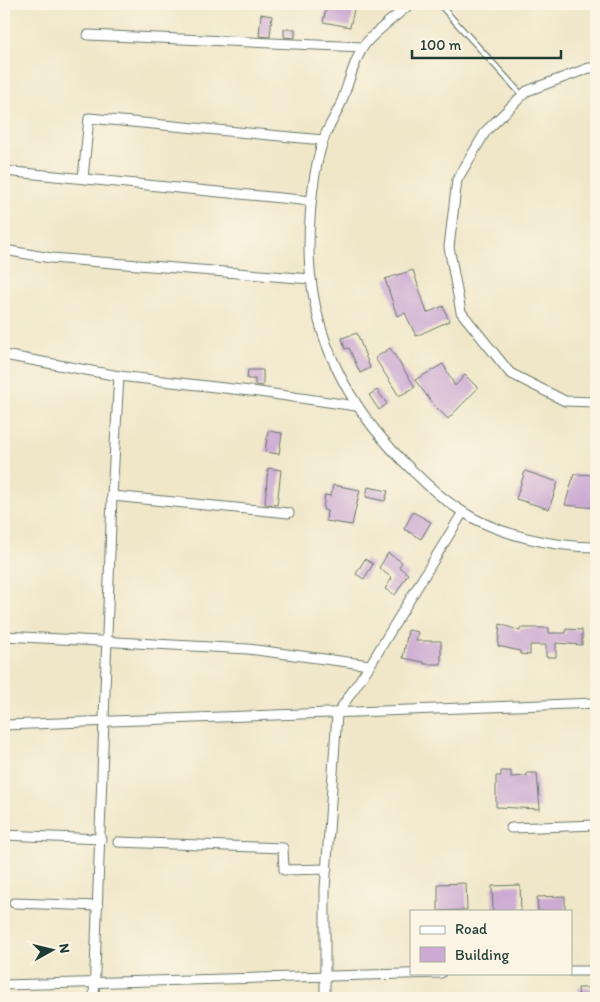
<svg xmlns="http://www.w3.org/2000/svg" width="600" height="1002" viewBox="0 0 600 1002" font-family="Itim,sans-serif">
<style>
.building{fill:#ccaad3}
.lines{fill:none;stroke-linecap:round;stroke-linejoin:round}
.service-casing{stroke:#687868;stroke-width:7}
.minor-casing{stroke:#687868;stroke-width:11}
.service{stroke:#fff;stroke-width:4.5}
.minor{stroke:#fff;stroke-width:9}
</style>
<rect width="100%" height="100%" fill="#fcf5e5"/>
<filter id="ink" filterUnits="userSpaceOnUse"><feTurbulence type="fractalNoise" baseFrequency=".02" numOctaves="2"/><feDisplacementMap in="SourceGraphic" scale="10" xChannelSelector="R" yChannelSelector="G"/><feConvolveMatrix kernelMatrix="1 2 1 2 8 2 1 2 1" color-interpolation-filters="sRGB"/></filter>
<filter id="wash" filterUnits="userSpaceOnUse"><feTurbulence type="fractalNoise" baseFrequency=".0096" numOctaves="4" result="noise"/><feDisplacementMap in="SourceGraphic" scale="20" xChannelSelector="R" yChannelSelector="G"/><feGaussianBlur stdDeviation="1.12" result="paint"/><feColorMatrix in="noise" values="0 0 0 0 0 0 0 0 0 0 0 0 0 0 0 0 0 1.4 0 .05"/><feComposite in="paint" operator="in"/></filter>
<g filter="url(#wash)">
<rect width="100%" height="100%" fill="#f0e7c9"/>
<g id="blocks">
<g class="building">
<polygon points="327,4 355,5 350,27 323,22"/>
<polygon points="261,14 272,16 270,37 259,36"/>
<polygon points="284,29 295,29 295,38 284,37"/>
<polygon points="413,270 427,313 443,306 449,321 416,336 405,313 397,316 385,279"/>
<polygon points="357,333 370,368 360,373 349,348 345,349 342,338"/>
<polygon points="390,348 415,387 399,396 375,358"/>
<polygon points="443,364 455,386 465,375 478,388 448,419 433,404 415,380"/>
<polygon points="248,370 263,370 263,386 255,385 255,379 247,379"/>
<polygon points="377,390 387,404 379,410 369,395"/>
<polygon points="268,431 282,433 279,454 265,452"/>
<polygon points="268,468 281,470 277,505 265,504"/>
<polygon points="525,471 558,482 549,509 516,499"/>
<polygon points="574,474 596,475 596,508 565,505"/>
<polygon points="333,485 360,490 352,525 326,521 327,511 323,510 325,495 331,496"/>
<polygon points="368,487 388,491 385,501 366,497"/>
<polygon points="413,512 431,522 421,539 404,529"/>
<polygon points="388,553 402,562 399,567 408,574 395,595 385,589 392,578 379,568"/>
<polygon points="365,559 373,564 364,579 356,574"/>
<polygon points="500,624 520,631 520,628 549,628 549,633 566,633 566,629 582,630 582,645 556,643 556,657 546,657 546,645 530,645 530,655 520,654 520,651 498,646"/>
<polygon points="408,630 418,632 416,641 441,641 441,664 424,664 424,662 403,658"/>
<polygon points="501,771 511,771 511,777 527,776 527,773 537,773 540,809 496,807 496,776 501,776"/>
<polygon points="466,883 467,910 438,911 438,884"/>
<polygon points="520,885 521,911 493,911 492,886"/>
<polygon points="565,896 565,911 538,911 537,897"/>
<polygon points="578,988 596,988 596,998 579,998"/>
</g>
</g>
</g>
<g filter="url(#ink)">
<use href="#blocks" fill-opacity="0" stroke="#687868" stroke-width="1"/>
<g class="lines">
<defs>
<polyline id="service" points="440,5 522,95"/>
<g id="minor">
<path d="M410 4C398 15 371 34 363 47 353 63 348 86 341 103 336 116 327 128 323 141 311 177 306 242 311 279 320 356 358 419 413 471 428 486 445 501 463 512 499 535 554 547 596 547"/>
<polyline points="88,35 363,47"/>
<polyline points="596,68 589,68 527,91 486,131 457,180 449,247 461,312 510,373 565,401 596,402"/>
<polyline points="4,171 311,201"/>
<polyline points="83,178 89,118 323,140"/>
<polyline points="4,250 51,258 311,279"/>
<polyline points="4,355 119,376 259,392 356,406"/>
<polyline points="112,496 289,513"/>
<polyline points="4,636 248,649 370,665"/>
<polyline points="4,725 596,703"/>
<polyline points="511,828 596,825"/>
<polyline points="4,835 101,839"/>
<polyline points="118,842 283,848 284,870 327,869"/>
<polyline points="14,903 98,906"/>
<polyline points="571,971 596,971"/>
<polyline points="4,985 441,973"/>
<polyline points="94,998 112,496 119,376"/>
<polyline points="325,998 325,889 337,714 370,665 463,512"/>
</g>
</defs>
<use href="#service" class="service-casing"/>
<use href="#minor" class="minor-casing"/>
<use href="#service" class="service"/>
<use href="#minor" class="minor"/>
</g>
</g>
<rect width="600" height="1002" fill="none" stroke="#fcf5e5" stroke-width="20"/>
<rect x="410" y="910" width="162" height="65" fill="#fcf5e5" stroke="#a4ab9e"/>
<rect x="420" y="926" width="25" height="8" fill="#ffffff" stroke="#a4ab9e"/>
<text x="455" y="934" font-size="15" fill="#1f3d34">Road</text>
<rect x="420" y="947" width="25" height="15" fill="#ccaad3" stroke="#a4ab9e"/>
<text x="455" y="960" font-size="15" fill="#1f3d34">Building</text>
<g transform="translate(52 950) rotate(82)" stroke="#fcf5e5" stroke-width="4" paint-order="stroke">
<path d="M0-4L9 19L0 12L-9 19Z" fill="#1f3d34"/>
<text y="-8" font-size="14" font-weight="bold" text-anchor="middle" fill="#1f3d34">N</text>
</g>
<path d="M412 50v8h149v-8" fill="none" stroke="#1f3d34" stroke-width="2.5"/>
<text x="420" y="50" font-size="15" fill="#1f3d34" stroke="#fcf5e5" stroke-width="4" paint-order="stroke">100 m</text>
</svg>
